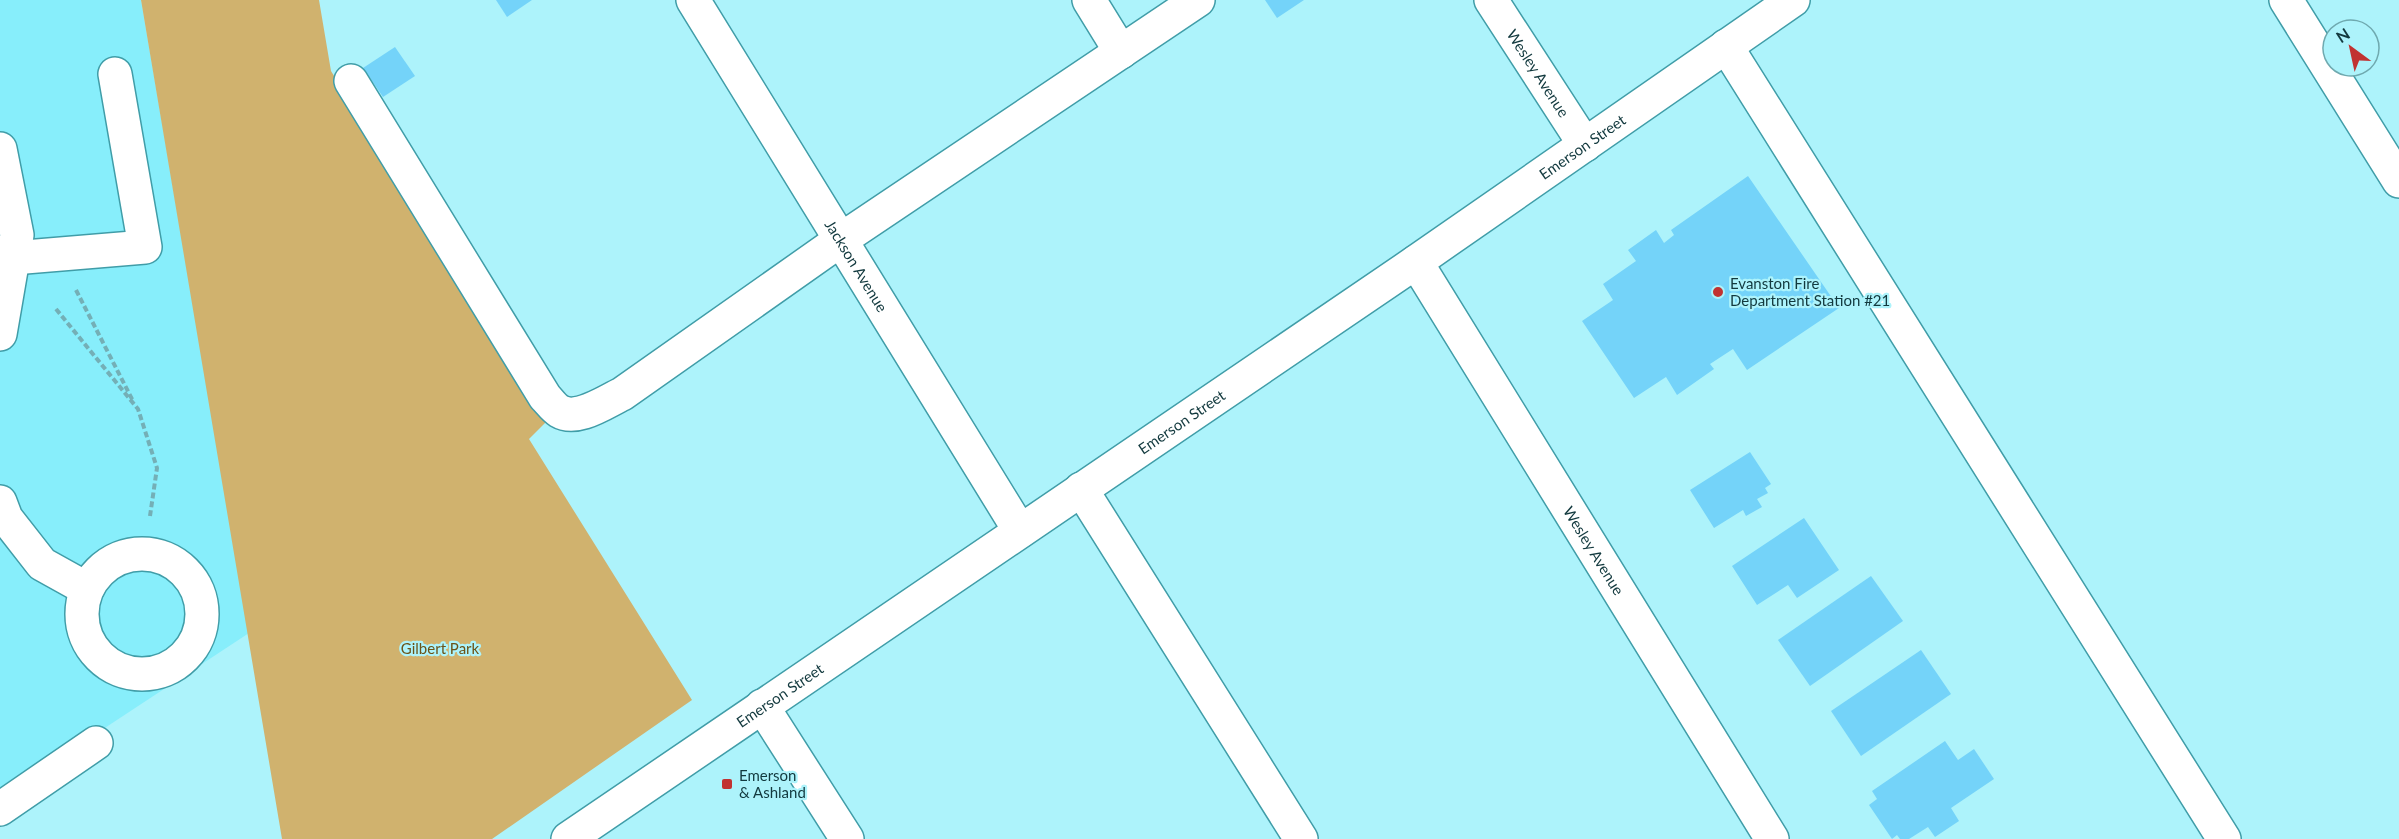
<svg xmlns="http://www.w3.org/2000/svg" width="2399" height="839" viewBox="0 0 2399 839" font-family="Lato,sans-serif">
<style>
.built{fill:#87eefb}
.green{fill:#d0b26e}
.building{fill:#74d3f9}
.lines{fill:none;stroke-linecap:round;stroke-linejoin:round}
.minor-casing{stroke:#409da8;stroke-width:36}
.major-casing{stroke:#409da8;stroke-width:36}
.path{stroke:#74afb6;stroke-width:4;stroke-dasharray:6 3;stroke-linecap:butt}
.minor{stroke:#fff;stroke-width:33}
.major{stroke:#fff;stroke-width:33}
.poi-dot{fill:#c13231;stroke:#adf3fb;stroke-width:2}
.labels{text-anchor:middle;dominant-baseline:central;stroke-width:4.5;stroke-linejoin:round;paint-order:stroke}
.street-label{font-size:15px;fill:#12393e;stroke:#adf3fb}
.poi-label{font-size:15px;fill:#12393e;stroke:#adf3fb;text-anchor:start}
.park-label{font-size:15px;fill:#6a5318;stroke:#adf3fb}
</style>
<rect width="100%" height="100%" fill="#adf3fb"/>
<polygon class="built" points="0,0 141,0 249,633 0,797"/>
<polygon class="green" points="141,0 319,0 331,71 548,420 529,439 692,700 492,839 282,839"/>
<g class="building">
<polygon points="496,0 532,0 507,17"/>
<polygon points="1265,0 1304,0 1277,18"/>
<polygon points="395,47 415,76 383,97 363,68"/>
<polygon points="1748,176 1839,308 1747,370 1733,349 1710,364 1714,369 1677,395 1666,377 1634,398 1582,321 1613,300 1603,284 1636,261 1628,250 1656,230 1664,243 1674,235 1671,230"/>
<polygon points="1750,452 1771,484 1765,488 1768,493 1757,499 1762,507 1746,516 1743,510 1714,528 1690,490"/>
<polygon points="1804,518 1839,570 1797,598 1788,585 1757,605 1732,566"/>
<polygon points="1871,576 1903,621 1810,686 1778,640"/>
<polygon points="1921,650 1951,694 1861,756 1831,711"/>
<polygon points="1945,741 1958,760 1974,749 1994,779 1951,808 1959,821 1935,837 1928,827 1909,839 1900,839 1897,835 1892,839 1869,805 1877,799 1872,791"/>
</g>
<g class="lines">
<defs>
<g id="minor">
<path id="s1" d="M693 0 1020 531"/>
<polyline points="1089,0 1121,52"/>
<path id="s2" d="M1491 0 1585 145"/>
<polyline points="1726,46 2224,839"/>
<path d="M351 81 545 397C549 401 554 408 559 411 577 422 605 402 622 394L842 239 1198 0"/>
<polyline points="0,149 17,235 0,334"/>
<polyline points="13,258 145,247 115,74"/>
<path id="s3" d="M1416 262 1772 839"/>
<polyline points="1081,489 1301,839"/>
<polyline points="0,502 6,518 42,564 87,589"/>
<circle cx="142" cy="614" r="60"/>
<polyline points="762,706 847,839"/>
<polyline points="0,809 96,743"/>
</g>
<g id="major">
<polyline points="2286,0 2399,181"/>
<path id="s4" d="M568 839 1416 262 1793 0"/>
</g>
</defs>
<use href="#minor" class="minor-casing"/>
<use href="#major" class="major-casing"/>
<g class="path">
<polyline points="76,290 133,401"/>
<polyline points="56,309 138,409 157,468 150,516"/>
</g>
<use href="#minor" class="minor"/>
<use href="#major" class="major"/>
</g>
<g class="poi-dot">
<circle cx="1718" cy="292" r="6"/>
<rect x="721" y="778" width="12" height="12" rx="3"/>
</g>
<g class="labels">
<g class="street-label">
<text stroke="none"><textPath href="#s2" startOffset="87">Wesley Avenue</textPath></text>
<text stroke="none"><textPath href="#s4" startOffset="1228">Emerson Street</textPath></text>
<text stroke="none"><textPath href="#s1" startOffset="312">Jackson Avenue</textPath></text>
<text stroke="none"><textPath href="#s4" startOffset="742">Emerson Street</textPath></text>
<text stroke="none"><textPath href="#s3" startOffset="339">Wesley Avenue</textPath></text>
<text stroke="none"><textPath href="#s4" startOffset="256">Emerson Street</textPath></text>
</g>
<g class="poi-label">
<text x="1730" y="283">Evanston Fire<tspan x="1730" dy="17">Department Station #21</tspan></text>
<text x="739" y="775">Emerson<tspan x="739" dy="17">&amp; Ashland</tspan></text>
</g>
<g class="park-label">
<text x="440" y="648">Gilbert Park</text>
</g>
</g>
<g transform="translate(2351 48) rotate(327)"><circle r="28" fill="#adf3fb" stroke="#6fa9af" stroke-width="1.5"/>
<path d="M0-4.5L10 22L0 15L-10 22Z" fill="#c13231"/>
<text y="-9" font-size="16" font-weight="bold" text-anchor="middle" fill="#12393e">N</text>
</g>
</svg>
